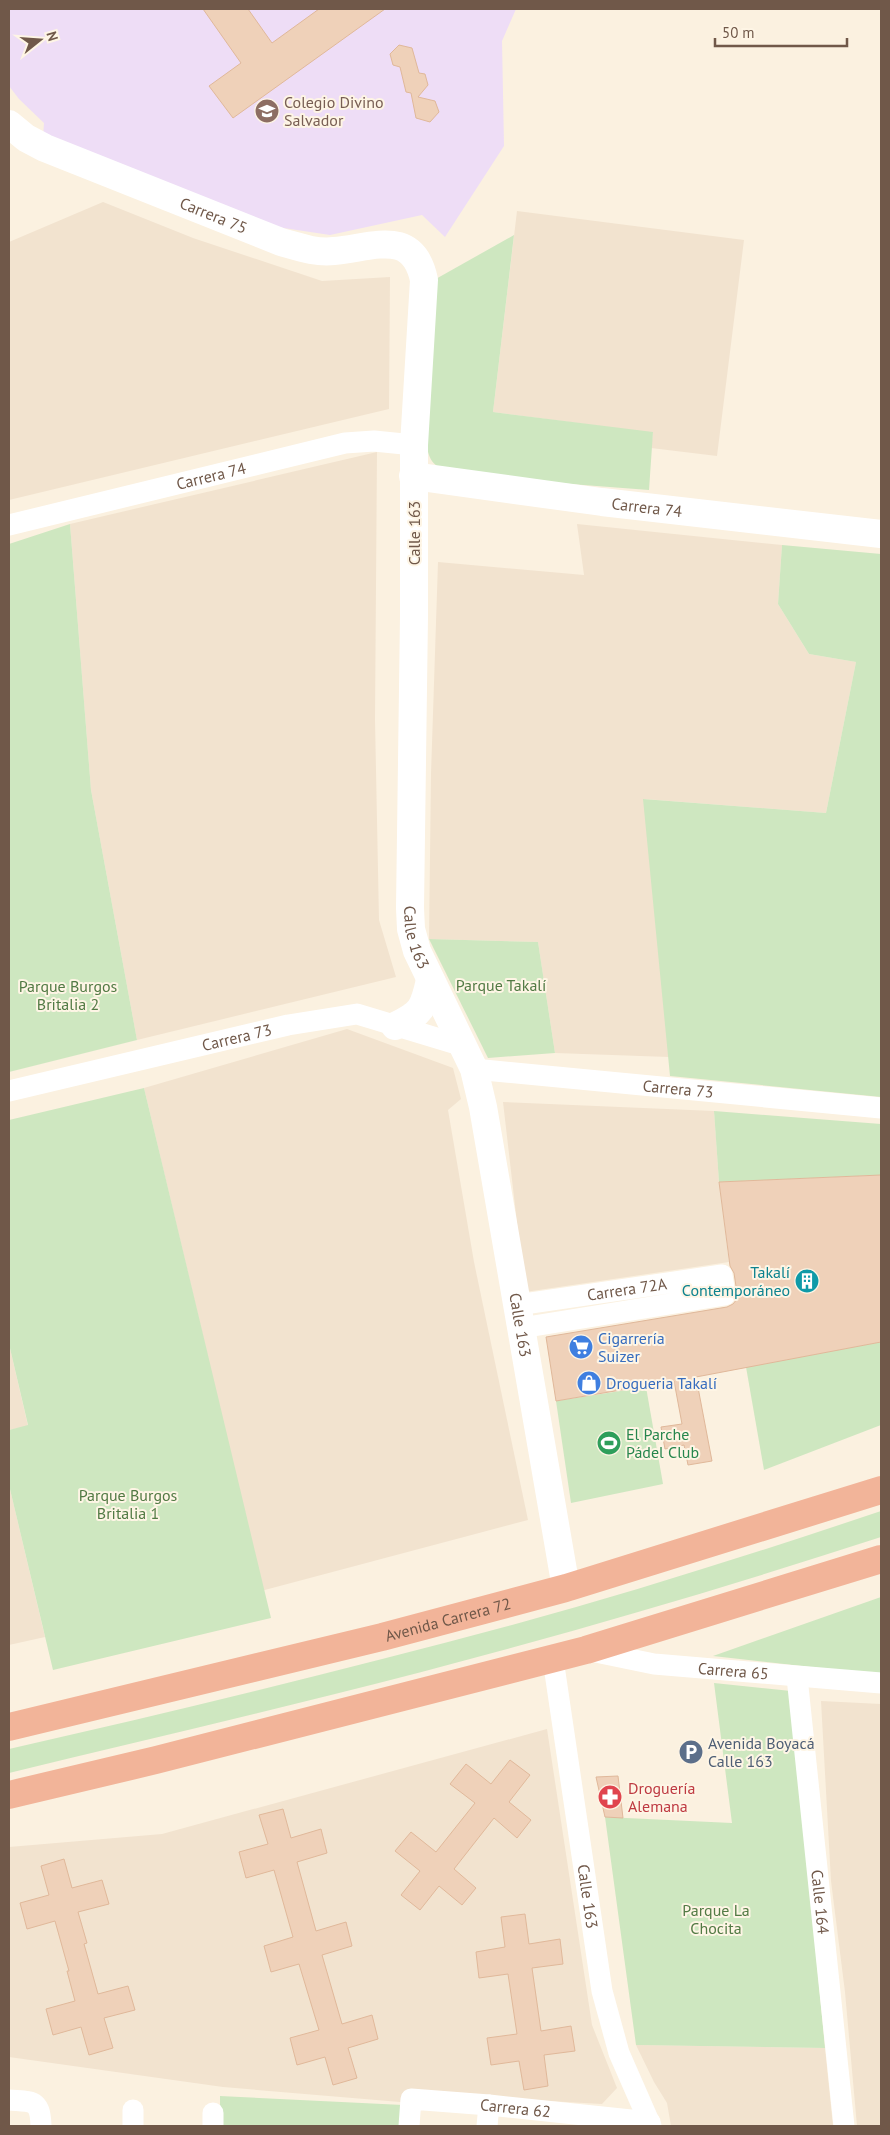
<svg xmlns="http://www.w3.org/2000/svg" width="890" height="2135" viewBox="0 0 890 2135" font-family="'PT Sans',sans-serif">
<style>
.residential{fill:#f2e3cf}
.education{fill:#eeddf6}
.green{fill:#cee7c0}
.building{fill:#efd1b9;stroke:#e0b89a}
.lines{fill:none;stroke-linecap:round;stroke-linejoin:round}
.street{stroke:#fff;stroke-width:21}
.secondary{stroke:#fff;stroke-width:28}
.highway{stroke:#f2b499;stroke-width:28}
.labels{text-anchor:middle;dominant-baseline:central;stroke-width:4;stroke-linejoin:round;paint-order:stroke}
.education-label{font-size:16px;fill:#785e54;stroke:#fef5e5;text-anchor:start}
.street-label{font-size:16px;fill:#705849;stroke:#fef5e5}
.park-label{font-size:16px;fill:#527a44;stroke:#fef5e5}
.culture-label{font-size:16px;fill:#0d838f;stroke:#fef5e5;text-anchor:end}
.shop-label{font-size:16px;fill:#366cbe;stroke:#fef5e5;text-anchor:start}
.leisure-label{font-size:16px;fill:#27864d;stroke:#fef5e5;text-anchor:start}
.service-label{font-size:16px;fill:#4e5e75;stroke:#fef5e5;text-anchor:start}
.health-label{font-size:16px;fill:#be3a42;stroke:#fef5e5;text-anchor:start}
</style>
<rect width="100%" height="100%" fill="#fbf1e0"/>
<g class="residential">
<polygon points="103,202 193,238 322,281 390,277 389,409 9,500 9,242"/>
<polygon points="517,211 744,240 717,456 651,448 653,433 493,412"/>
<polygon points="377,452 375,720 379,920 396,977 137,1040 91,790 70,524"/>
<polygon points="577,524 782,545 778,604 809,654 856,662 826,813 644,799 669,1057 555,1053 538,942 429,939 431,774 438,562 584,575"/>
<polygon points="347,1029 453,1068 461,1099 448,1110 474,1262 528,1520 261,1591 202,1332 144,1088"/>
<polygon points="503,1102 714,1111 719,1182 729,1262 525,1292"/>
<polygon points="9,1344 28,1426 9,1430"/>
<polygon points="9,1485 45,1637 9,1645"/>
<polygon points="821,1701 881,1704 881,2126 857,2126 845,1992 831,1881"/>
<polygon points="547,1729 592,2025 617,2088 602,2104 439,2095 400,2102 223,2087 9,2057 9,1847 162,1834"/>
<polygon points="636,2045 825,2048 833,2126 671,2126 667,2103 654,2082"/>
</g>
<polygon class="education" points="9,9 516,9 502,41 504,146 445,237 422,215 330,235 251,223 43,137 44,123 19,99 9,86"/>
<g class="green">
<path d="M514 235 493 412 653 432 649 490 454 475C434 465 429 464 426 441L434 280Z"/>
<polygon points="70,524 91,790 137,1040 9,1072 9,544"/>
<polygon points="782,545 881,554 881,1097 670,1076 643,799 826,813 856,662 809,654 778,604"/>
<polygon points="429,939 538,942 555,1053 488,1058"/>
<polygon points="144,1088 271,1618 53,1670 9,1485 9,1430 28,1425 9,1344 9,1120"/>
<polygon points="714,1111 881,1124 881,1175 719,1182"/>
<polygon points="881,1342 881,1425 764,1470 746,1367"/>
<polygon points="646,1387 663,1484 571,1503 556,1401"/>
<path d="M881 1511V1537C700 1596 516 1649 331 1695 224 1722 116 1747 9 1773V1749C177 1711 345 1670 512 1625 636 1591 759 1552 881 1511Z"/>
<polygon points="881,1597 881,1675 713,1656"/>
<polygon points="714,1683 791,1691 825,2048 636,2045 605,1817 732,1823"/>
<polygon points="220,2096 403,2105 402,2126 220,2126"/>
</g>
<g class="building">
<polygon points="203,9 248,9 272,43 319,9 385,9 233,118 209,86 241,63"/>
<polygon points="399,45 412,48 419,73 425,74 428,85 418,97 435,101 439,112 430,122 416,118 411,93 406,92 400,67 393,65 390,54"/>
<polygon points="881,1175 881,1342 696,1377 712,1461 688,1465 684,1445 665,1449 661,1427 682,1424 674,1381 556,1401 546,1337 727,1307 733,1304 737,1299 737,1293 734,1273 730,1266 719,1182"/>
<polygon points="510,1760 530,1775 509,1802 531,1820 517,1838 494,1818 454,1869 476,1888 462,1905 439,1886 420,1910 401,1895 420,1871 395,1851 411,1832 436,1852 475,1803 450,1784 466,1764 491,1784"/>
<polygon points="618,1776 623,1818 605,1817 596,1777"/>
<polygon points="283,1809 291,1838 321,1829 327,1853 297,1862 316,1931 346,1922 352,1946 322,1955 342,2024 372,2015 378,2039 348,2048 357,2078 333,2085 325,2057 297,2065 290,2038 319,2030 299,1964 271,1972 264,1946 293,1937 274,1870 246,1878 239,1852 268,1844 259,1815"/>
<polygon points="64,1859 72,1888 102,1880 109,1904 78,1912 87,1943 84,1944 98,1994 128,1986 135,2010 104,2018 113,2048 89,2055 81,2027 53,2035 46,2009 75,2001 67,1971 69,1971 55,1921 27,1929 20,1903 49,1895 41,1866"/>
<polygon points="525,1914 529,1944 560,1939 563,1964 532,1968 541,2031 571,2026 575,2051 544,2055 548,2086 524,2090 519,2061 491,2065 487,2038 517,2034 508,1974 479,1978 476,1952 505,1947 501,1917"/>
</g>
<g class="lines">
<g class="street">
<path id="s1" d="M9 525 345 443 374 441 414 445"/>
<path id="s2" d="M474 1069 881 1108"/>
<path id="s3" d="M9 1091 288 1025 357 1014 463 1046"/>
<path id="s4" d="M517 1305 722 1275 725 1295 521 1328"/>
<path id="s5" d="M586 1650 654 1664 881 1683"/>
<path id="s6" d="M553 1659 602 1991 619 2053 651 2126"/>
<path id="s7" d="M797 1677 844 2126"/>
<path d="M9 2100C33 2102 40 2099 41 2126"/>
<polyline points="133,2110 133,2126"/>
<polyline points="213,2113 213,2126"/>
<path id="s8" d="M409 2126 411 2099 489 2105 650 2122"/>
<polyline points="487,2126 489,2105"/>
</g>
<g class="secondary">
<path id="s9" d="M9 124 26 138 45 148 281 242C299 247 315 253 334 251 372 248 413 227 424 280L414 445V615L410 908 411 929 417 951 474 1069 483 1107 566 1588"/>
<path id="s10" d="M413 476 602 502 881 534"/>
<path d="M395 1026C422 1014 424 1007 430 980"/>
</g>
<g class="highway">
<path id="s11" d="M9 1727 382 1637 566 1588 881 1490"/>
<polyline points="9,1795 156,1760 586,1650 881,1559"/>
</g>
</g>
<defs>
<symbol id="school-disc" viewBox="-11 -11 22 22"><circle r="9.5" fill="#8d6e63" stroke="#fef5e5"/><path d="M0-5L7-2L0 1L-7-2ZM-4 1L0 2.5L4 1V4Q0 6-4 4Z" fill="#fff"/></symbol>
<symbol id="building-disc" viewBox="-11 -11 22 22"><circle r="9.5" fill="#0f9aa8" stroke="#fef5e5"/><path d="M-4-6H4V6H1V3H-1V6H-4ZM-2.5-4.3h1.7v1.8h-1.7ZM.8-4.3h1.7v1.8H.8ZM-2.5-1h1.7V.8h-1.7ZM.8-1h1.7V.8H.8Z" fill="#fff"/></symbol>
<symbol id="supermarket-disc" viewBox="-11 -11 22 22"><circle r="9.5" fill="#3f7fe0" stroke="#fef5e5"/><path d="M-6-5.5h2.5l.6 2H6L4.5 2H-2.5L-4.4-4H-6ZM-1.5 3.2a1.3 1.3 0 1 0 .1 0ZM3 3.2a1.3 1.3 0 1 0 .1 0Z" fill="#fff"/></symbol>
<symbol id="shop-disc" viewBox="-11 -11 22 22"><circle r="9.5" fill="#3f7fe0" stroke="#fef5e5"/><path d="M-5-2.5h2.3a2.7 3.5 0 0 1 5.4 0H5L5.5 6h-11ZM-1.5-2.5h3a1.5 2.3 0 0 0-3 0Z" fill="#fff"/></symbol>
<symbol id="stadium-disc" viewBox="-11 -11 22 22"><circle r="9.5" fill="#2e9e5b" stroke="#fef5e5"/><path d="M0-5a6.5 5 0 1 0 0 10a6.5 5 0 1 0 0-10ZM-3.5-1.8h7v3.6h-7Z" fill="#fff"/></symbol>
<symbol id="parking-disc" viewBox="-11 -11 22 22"><circle r="9.5" fill="#5c6f8a" stroke="#fef5e5"/><path d="M-3.5-5.5H1a3.5 3.5 0 0 1 0 7H-1V5.5H-3.5ZM-1-3.4V-.6H.8a1.4 1.4 0 0 0 0-2.8Z" fill="#fff"/></symbol>
<symbol id="pharmacy-disc" viewBox="-11 -11 22 22"><circle r="9.5" fill="#e0444e" stroke="#fef5e5"/><path d="M-2-6h4v4h4v4h-4v4h-4v-4h-4v-4h4Z" fill="#fff"/></symbol>
</defs>
<g fill-rule="evenodd">
<use href="#school-disc" x="253" y="97" width="28" height="28"/>
<use href="#building-disc" x="793" y="1267" width="28" height="28"/>
<use href="#supermarket-disc" x="567" y="1333" width="28" height="28"/>
<use href="#shop-disc" x="575" y="1369" width="28" height="28"/>
<use href="#stadium-disc" x="595" y="1429" width="28" height="28"/>
<use href="#parking-disc" x="677" y="1738" width="28" height="28"/>
<use href="#pharmacy-disc" x="596" y="1783" width="28" height="28"/>
</g>
<g class="labels">
<g class="education-label">
<text x="284" y="102">Colegio Divino<tspan x="284" dy="18">Salvador</tspan></text>
</g>
<g class="street-label">
<text stroke="none"><textPath href="#s9" startOffset="225">Carrera 75</textPath></text>
<text stroke="none"><textPath href="#s1" startOffset="208">Carrera 74</textPath></text>
<text stroke="none"><textPath href="#s10" startOffset="236">Carrera 74</textPath></text>
<text transform="translate(414 533) rotate(-90)">Calle 163</text>
<text stroke="none"><textPath href="#s9" startOffset="1120">Calle 163</textPath></text>
<text stroke="none"><textPath href="#s3" startOffset="234">Carrera 73</textPath></text>
<text stroke="none"><textPath href="#s2" startOffset="205">Carrera 73</textPath></text>
<text stroke="none"><textPath href="#s4" startOffset="111">Carrera 72A</textPath></text>
<text stroke="none"><textPath href="#s9" startOffset="1525">Calle 163</textPath></text>
<text stroke="none"><textPath href="#s11" startOffset="452">Avenida Carrera 72</textPath></text>
<text stroke="none"><textPath href="#s5" startOffset="149">Carrera 65</textPath></text>
<text stroke="none"><textPath href="#s6" startOffset="240">Calle 163</textPath></text>
<text stroke="none"><textPath href="#s7" startOffset="226">Calle 164</textPath></text>
<text stroke="none"><textPath href="#s8" startOffset="132">Carrera 62</textPath></text>
</g>
<g class="park-label">
<text x="501" y="985">Parque Takalí</text>
<text x="68" y="986">Parque Burgos<tspan x="68" dy="18">Britalia 2</tspan></text>
<text x="128" y="1495">Parque Burgos<tspan x="128" dy="18">Britalia 1</tspan></text>
<text x="716" y="1910">Parque La<tspan x="716" dy="18">Chocita</tspan></text>
</g>
<g class="culture-label">
<text x="790" y="1272">Takalí<tspan x="790" dy="18">Contemporáneo</tspan></text>
</g>
<g class="shop-label">
<text x="598" y="1338">Cigarrería<tspan x="598" dy="18">Suizer</tspan></text>
<text x="606" y="1383">Drogueria Takalí</text>
</g>
<g class="leisure-label">
<text x="626" y="1434">El Parche<tspan x="626" dy="18">Pádel Club</tspan></text>
</g>
<g class="service-label">
<text x="708" y="1743">Avenida Boyacá<tspan x="708" dy="18">Calle 163</tspan></text>
</g>
<g class="health-label">
<text x="628" y="1788">Droguería<tspan x="628" dy="18">Alemana</tspan></text>
</g>
</g>
<rect width="890" height="2135" fill="none" stroke="#705849" stroke-width="20"/>
<g transform="translate(40 40) rotate(73)" stroke="#fef5e5" stroke-width="4" paint-order="stroke">
<path d="M0-4L9 19L0 12L-9 19Z" fill="#705849"/>
<text y="-8" font-size="14" font-weight="bold" text-anchor="middle" fill="#705849">N</text>
</g>
<path d="M715 38v8h132v-8" fill="none" stroke="#705849" stroke-width="2.5"/>
<text x="722" y="38" font-size="15" fill="#705849" stroke="#fef5e5" stroke-width="4" paint-order="stroke">50 m</text>
</svg>
